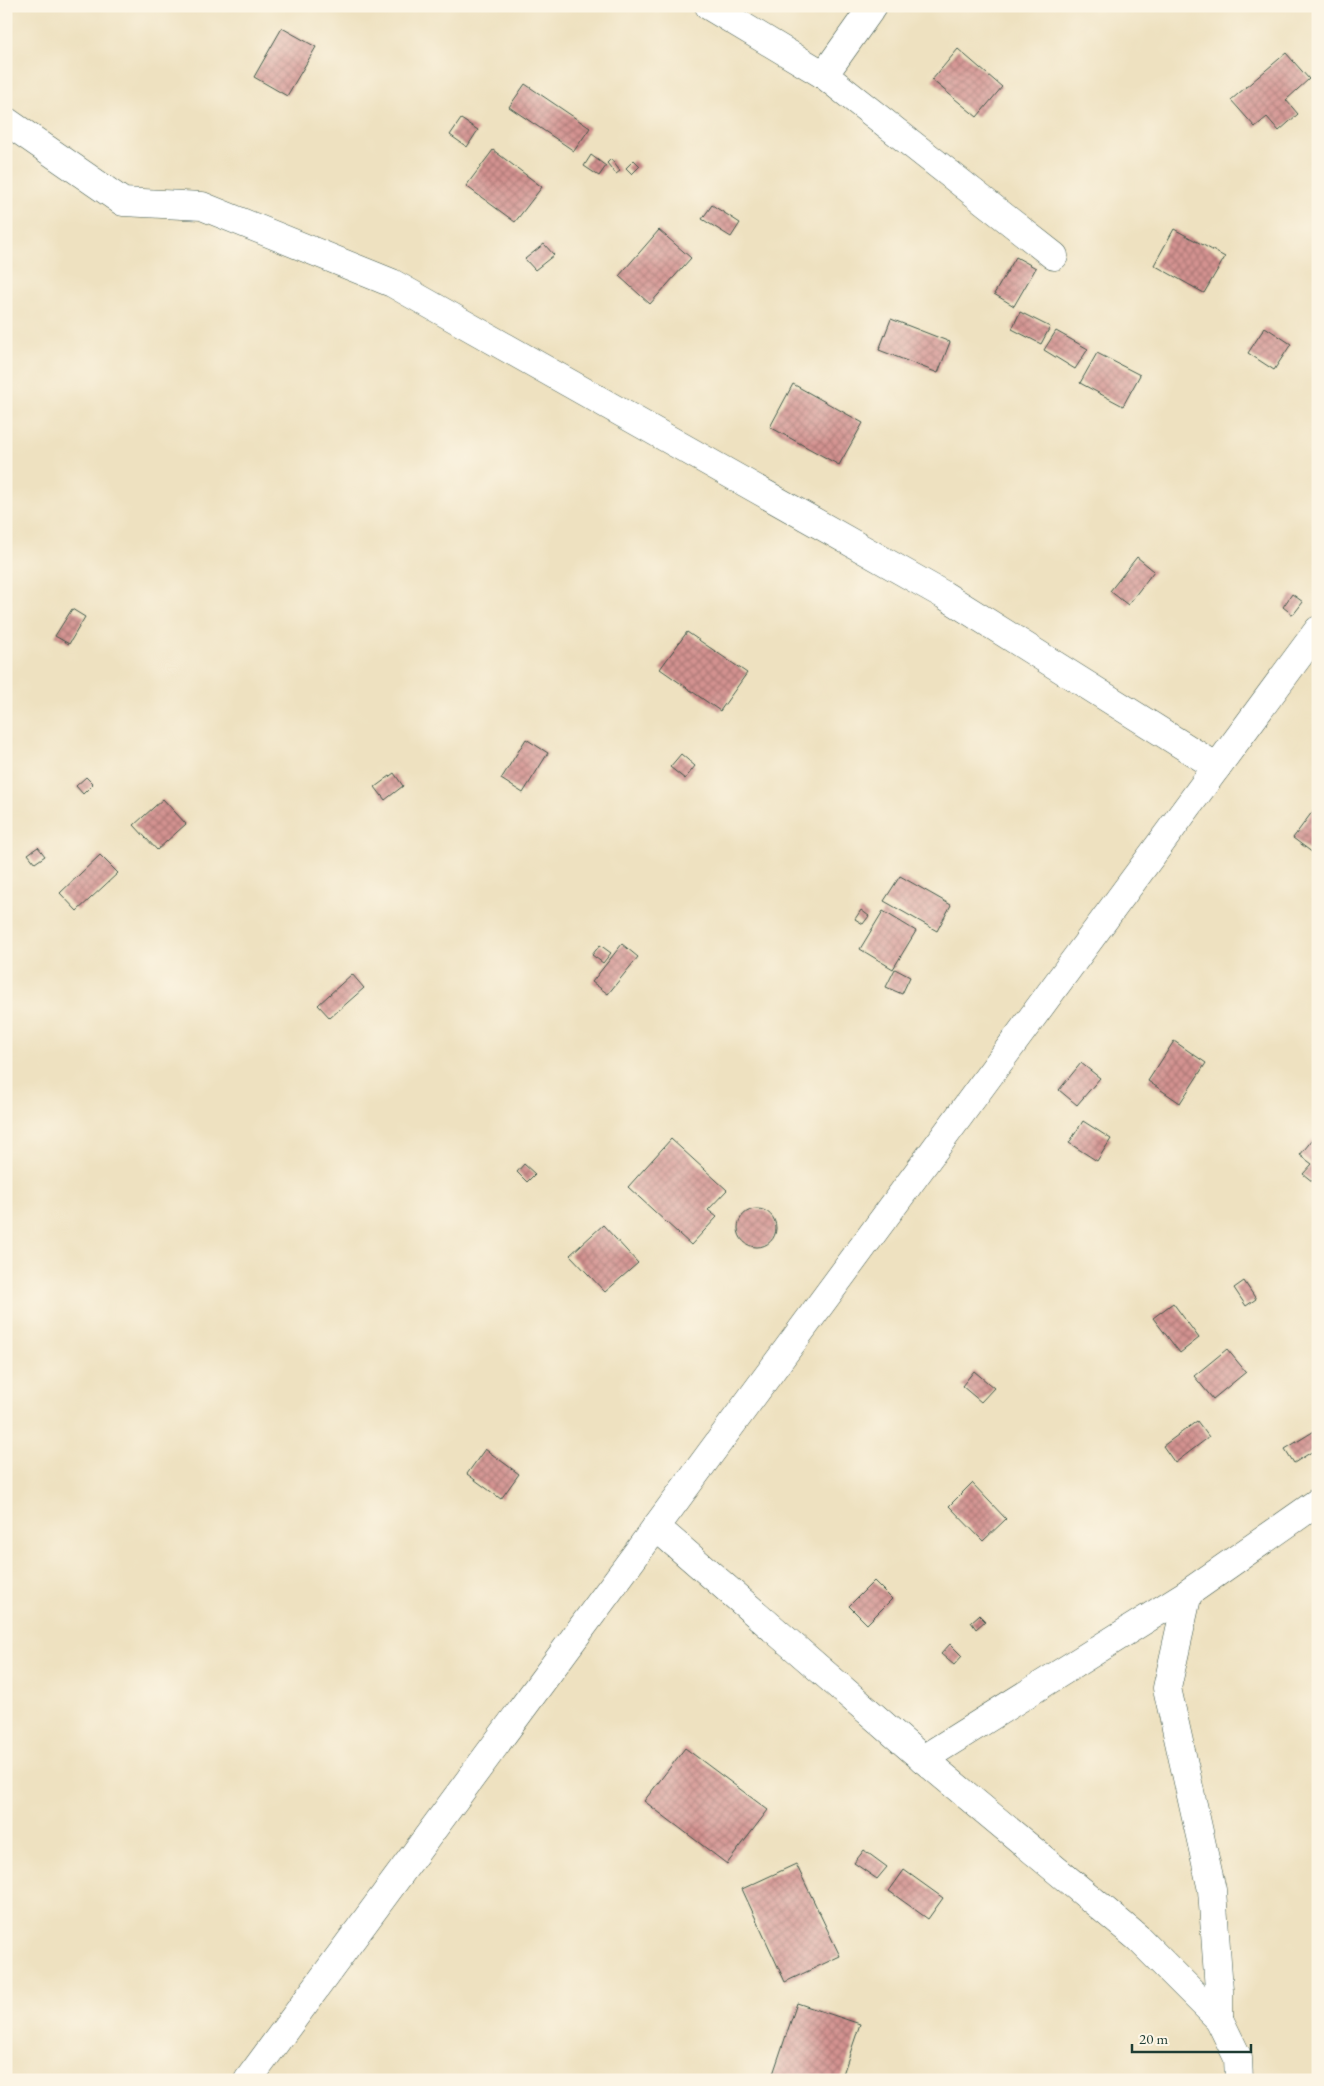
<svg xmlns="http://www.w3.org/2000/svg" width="1324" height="2086" viewBox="0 0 1324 2086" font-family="'EB Garamond',serif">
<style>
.building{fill:url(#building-cross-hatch)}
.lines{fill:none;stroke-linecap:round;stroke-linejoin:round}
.minor-casing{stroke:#3e5649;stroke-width:29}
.major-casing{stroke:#3e5649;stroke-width:29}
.minor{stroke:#fff;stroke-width:28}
.major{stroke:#fff;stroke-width:28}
</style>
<defs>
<pattern id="building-cross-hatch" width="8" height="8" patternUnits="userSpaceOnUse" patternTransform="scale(1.25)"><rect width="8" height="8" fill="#d39290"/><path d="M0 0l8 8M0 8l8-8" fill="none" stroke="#ab7876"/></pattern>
</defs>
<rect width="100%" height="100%" fill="#fcf5e5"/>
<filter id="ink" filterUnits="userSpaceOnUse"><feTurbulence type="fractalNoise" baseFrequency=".02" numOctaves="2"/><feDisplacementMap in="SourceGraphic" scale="10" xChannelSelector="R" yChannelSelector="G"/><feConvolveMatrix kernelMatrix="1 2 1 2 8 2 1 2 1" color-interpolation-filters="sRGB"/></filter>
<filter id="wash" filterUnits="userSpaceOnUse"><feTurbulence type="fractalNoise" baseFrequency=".0096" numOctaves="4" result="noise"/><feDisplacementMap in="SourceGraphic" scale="20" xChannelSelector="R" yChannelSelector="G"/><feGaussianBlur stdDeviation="1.12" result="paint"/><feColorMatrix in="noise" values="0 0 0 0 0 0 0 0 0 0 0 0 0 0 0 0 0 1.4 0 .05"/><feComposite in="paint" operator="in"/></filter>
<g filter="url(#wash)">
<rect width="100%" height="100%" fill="#eee1c0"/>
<g id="blocks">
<g class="building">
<polygon points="282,28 316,47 287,96 254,77"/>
<polygon points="958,49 1002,87 977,117 932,80"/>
<polygon points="1286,53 1309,79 1286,100 1298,114 1279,131 1267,117 1255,127 1231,100"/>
<polygon points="525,84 590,128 574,151 509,107"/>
<polygon points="461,119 478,130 467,147 450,135"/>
<polygon points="493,150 542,187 515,222 466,186"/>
<polygon points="591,155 606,166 599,176 584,166"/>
<polygon points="611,159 620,171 616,174 607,163"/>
<polygon points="634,160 640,166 632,174 626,168"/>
<polygon points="712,205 740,223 731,237 702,219"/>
<polygon points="1174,229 1225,257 1204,293 1154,265"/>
<polygon points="659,230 691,258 650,304 619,276"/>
<polygon points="544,244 554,255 535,270 525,259"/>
<polygon points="1016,257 1036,268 1014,306 994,294"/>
<polygon points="1020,312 1050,327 1041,344 1012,329"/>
<polygon points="891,319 950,342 938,373 879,350"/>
<polygon points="1265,327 1291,344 1274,370 1248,353"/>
<polygon points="1056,331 1088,349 1075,369 1044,350"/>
<polygon points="1097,353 1140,375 1123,406 1080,383"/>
<polygon points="793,384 863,423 839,465 770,427"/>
<polygon points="1137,557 1154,571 1128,605 1110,591"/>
<polygon points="1292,594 1303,602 1293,615 1283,607"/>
<polygon points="72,609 85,617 69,644 55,636"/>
<polygon points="687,632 747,673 720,711 660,669"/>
<polygon points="526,739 548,753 523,793 501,779"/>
<polygon points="681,754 695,766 685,779 670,767"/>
<polygon points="394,773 403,786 385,800 375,787"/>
<polygon points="86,777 93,784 83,794 76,786"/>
<polygon points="163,799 186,824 157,850 134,825"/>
<polygon points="1318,804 1318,855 1317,856 1293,838"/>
<polygon points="38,847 45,856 35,863 28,854"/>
<polygon points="100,855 118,873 77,911 60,893"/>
<polygon points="900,876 951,905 937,931 884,901"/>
<polygon points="861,910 869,916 863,924 855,919"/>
<polygon points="883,911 916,931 893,969 860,949"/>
<polygon points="622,944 638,957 608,994 592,982"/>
<polygon points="600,945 611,953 603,963 592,955"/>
<polygon points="895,969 910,977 902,994 886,987"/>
<polygon points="352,974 364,988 330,1018 318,1005"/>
<polygon points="1174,1041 1206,1063 1180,1103 1148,1081"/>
<polygon points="1081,1063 1100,1078 1077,1105 1059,1090"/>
<polygon points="1083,1121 1111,1139 1097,1161 1069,1143"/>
<polygon points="671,1139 727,1190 708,1210 717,1217 691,1245 628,1187"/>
<polygon points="1313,1139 1318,1143 1318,1186 1303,1174 1312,1164 1300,1155"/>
<polygon points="524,1164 535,1174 527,1182 517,1172"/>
<circle cx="757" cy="1228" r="19"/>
<polygon points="603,1225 638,1263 605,1292 570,1255"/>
<polygon points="1244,1281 1256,1299 1246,1306 1234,1288"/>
<polygon points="1173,1303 1199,1338 1180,1353 1153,1318"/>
<polygon points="1227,1349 1246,1372 1213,1399 1194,1376"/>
<polygon points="974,1371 994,1388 981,1402 962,1386"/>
<polygon points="1197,1421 1209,1437 1175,1463 1163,1446"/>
<polygon points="1316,1430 1318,1433 1318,1448 1294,1463 1285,1449"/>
<polygon points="485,1449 519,1474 501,1499 467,1474"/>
<polygon points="972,1483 1006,1519 983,1541 949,1506"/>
<polygon points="874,1581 892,1599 867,1624 849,1606"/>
<polygon points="979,1615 985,1621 976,1629 971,1622"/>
<polygon points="950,1644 962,1656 954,1665 941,1654"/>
<polygon points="685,1748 768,1810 727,1864 644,1801"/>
<polygon points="864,1850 887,1867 877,1879 854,1863"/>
<polygon points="796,1864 840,1956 785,1982 742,1889"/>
<polygon points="904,1870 943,1898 928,1919 889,1891"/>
<polygon points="797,2003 860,2024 841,2080 771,2080"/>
</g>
</g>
</g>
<g filter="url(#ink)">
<use href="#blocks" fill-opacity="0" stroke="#3e5649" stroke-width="1"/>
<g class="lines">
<defs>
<g id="minor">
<polyline points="709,6 824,75 1054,256"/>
<polyline points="824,75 873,6"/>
<polyline points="6,121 123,202 202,206 392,283 944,595 1217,767"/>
<polyline points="656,1527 923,1759 1138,1938 1219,2019 1238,2058 1239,2080"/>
<polyline points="1188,1593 1167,1688 1212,1890 1219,1990 1219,2019"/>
<polyline points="923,1759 1188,1593 1318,1502"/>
</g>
<polyline id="major" points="248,2080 1318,630"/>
</defs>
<use href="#minor" class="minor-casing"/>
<use href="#major" class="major-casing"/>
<use href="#minor" class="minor"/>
<use href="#major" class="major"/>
</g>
</g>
<rect width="1324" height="2086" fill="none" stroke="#fcf5e5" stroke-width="25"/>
<path d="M1132 2044v8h119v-8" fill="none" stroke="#1f3d34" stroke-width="2.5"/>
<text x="1139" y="2044" font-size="15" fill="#1f3d34" stroke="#fcf5e5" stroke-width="4" paint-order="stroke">20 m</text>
</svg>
